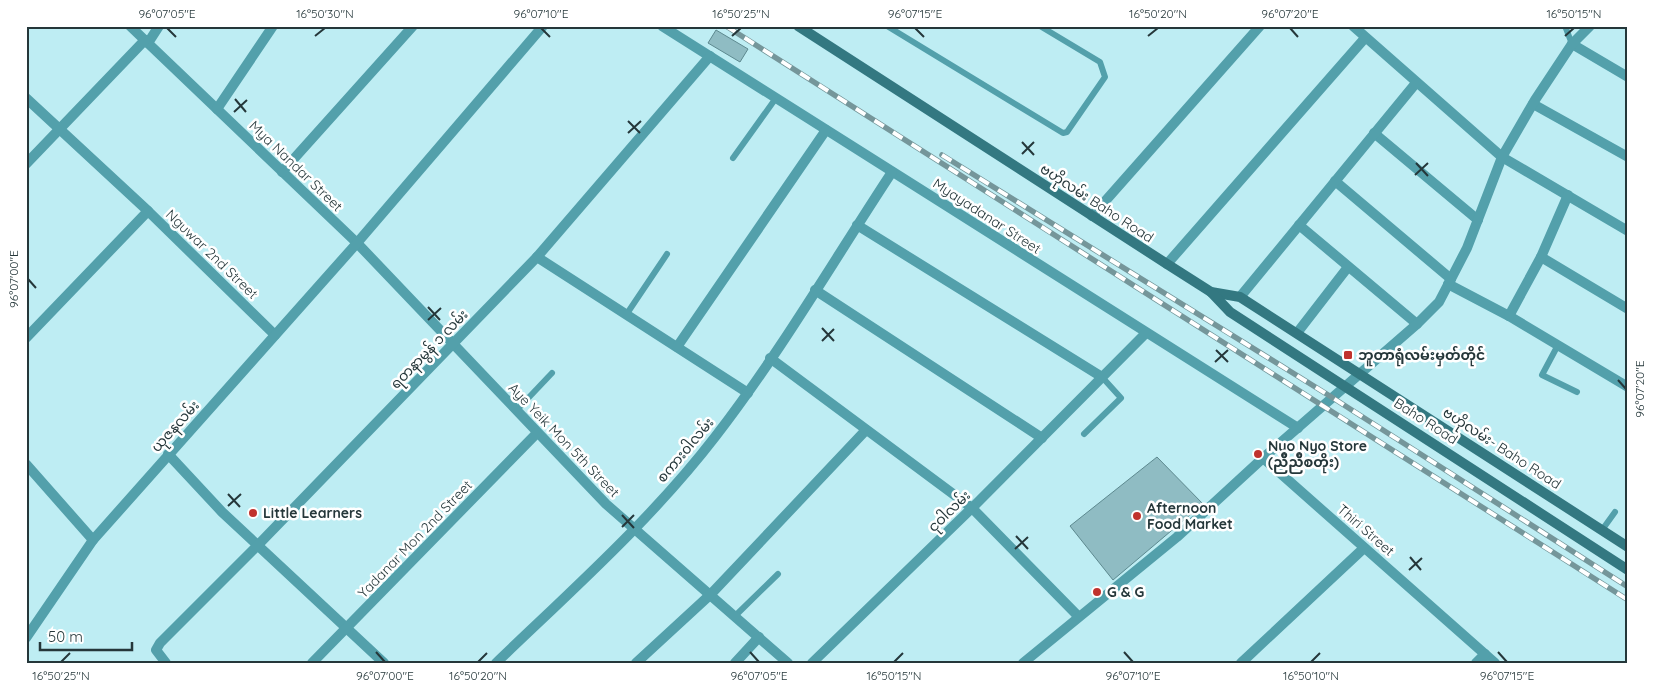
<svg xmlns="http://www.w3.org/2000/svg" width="1654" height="689" viewBox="0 0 1654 689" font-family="Quicksand,'Noto Sans Myanmar',sans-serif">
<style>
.building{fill:#8fbcc3;stroke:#5d898f}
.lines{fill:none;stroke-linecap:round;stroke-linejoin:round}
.service{stroke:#53a0ab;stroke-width:6}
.minor{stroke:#53a0ab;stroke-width:10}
.secondary{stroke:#337881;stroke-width:10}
.rail-casing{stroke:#75969a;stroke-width:5.5}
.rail{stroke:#fff;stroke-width:4;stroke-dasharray:11;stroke-linecap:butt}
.ticks{fill:none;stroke:#25373a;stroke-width:2}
.poi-dot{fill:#c0322d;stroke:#fff;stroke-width:2}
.labels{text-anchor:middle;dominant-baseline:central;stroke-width:5;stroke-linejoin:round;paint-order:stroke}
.street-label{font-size:14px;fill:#25373a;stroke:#fff}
.poi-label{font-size:14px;font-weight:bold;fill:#25373a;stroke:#fff;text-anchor:start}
.neatline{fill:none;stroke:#25373a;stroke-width:2}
.ticks-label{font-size:12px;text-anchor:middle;fill:#25373a}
</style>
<rect width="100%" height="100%" fill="#beedf3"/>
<g class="building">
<polygon points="716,30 748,49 740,62 708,43"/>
<polygon points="1157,457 1203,504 1113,580 1070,526"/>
</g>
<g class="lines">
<g class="service">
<polyline points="887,26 1063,133 1067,132 1105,77 1100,62 1040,26"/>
<polyline points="1565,26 1572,44"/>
<polyline points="733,158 776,98"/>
<polyline points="626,315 667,254"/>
<polyline points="1558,345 1542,375 1577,392"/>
<polyline points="516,411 552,373"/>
<polyline points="1084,434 1121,398 1102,377"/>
<polyline points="1602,530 1615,512"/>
<polyline points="735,616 778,574"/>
</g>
<g class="minor">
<polyline points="130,26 357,243 606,504 788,663"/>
<polyline points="662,26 1298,428"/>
<polyline points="1353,26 1502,157 1628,231"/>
<polyline points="148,43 159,26"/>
<polyline points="1572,44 1628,77"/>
<polyline points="26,98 148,211"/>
<polyline points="1533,104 1628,157"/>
<polyline points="217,109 273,26"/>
<polyline points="1374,133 1478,220"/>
<polyline points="26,164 145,40"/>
<polyline points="282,172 413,26"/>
<polyline points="1335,181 1451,279"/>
<polyline points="1092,216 1260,26"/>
<polyline points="857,225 1102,377"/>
<polyline points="1299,225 1417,324"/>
<polyline points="537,257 748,393"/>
<polyline points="1541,257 1628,309"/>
<polyline points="1167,264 1365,38"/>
<polyline points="1448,284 1509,316 1628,387"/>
<polyline points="815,290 1042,438"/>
<polyline points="1240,297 1416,83"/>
<polyline points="1509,316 1541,257 1568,195"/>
<polyline points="1297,333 1348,267"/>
<polyline points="26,338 148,211 275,335"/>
<polyline points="677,347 826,130"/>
<polyline points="770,358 972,508 1078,616"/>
<polyline points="168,454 222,512 384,663"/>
<polyline points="1263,458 1495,663"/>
<polyline points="26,464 93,540"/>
<polyline points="26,638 93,540 357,243 543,26"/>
<polyline points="166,663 156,650 160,643 258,545 537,257 710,56"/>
<polyline points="312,663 537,433"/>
<path d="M496 663C572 590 651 520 715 437 780 353 834 260 892 172"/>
<polyline points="636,663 711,594 866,430"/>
<polyline points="735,663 759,637"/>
<polyline points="812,663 972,508 1146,333"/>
<polyline points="1023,663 1177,537 1263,458 1417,324 1439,302 1451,279 1467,248 1502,157 1535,100 1572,44 1590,26"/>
<polyline points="1241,663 1364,548"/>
<polyline points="1476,663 1485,654"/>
</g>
<g class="secondary">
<polyline points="798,26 1167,264 1211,292 1240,297 1628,547"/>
<polyline points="1211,292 1230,312 1628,570"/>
</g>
<defs>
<g id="rail">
<polyline points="726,26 1628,600"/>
<polyline points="942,155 1333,398 1628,587"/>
</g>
</defs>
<use href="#rail" class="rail-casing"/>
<use href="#rail" class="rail"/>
</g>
<path class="ticks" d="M167 28 176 37M541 28 550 37M915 28 924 37M1290 28 1298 37M315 36 325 28M732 36 741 28M1148 36 1158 28M1565 36 1574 28M235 99 246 112M234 112 247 100M628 121 640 133M628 133 641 121M1022 142 1034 155M1022 154 1034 142M1416 163 1428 176M1415 175 1428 163M28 279 36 288M428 307 440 320M428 320 441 308M822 328 834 341M822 341 834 329M1216 350 1228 362M1215 362 1228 350M1618 380 1626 389M228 494 240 507M228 506 241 494M622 515 634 528M622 527 634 515M1016 536 1028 549M1015 549 1028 537M1410 557 1421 570M1409 570 1422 558M376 652 385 662M750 652 759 662M1124 652 1133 662M1498 652 1507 662M61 662 70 653M478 662 487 653M894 662 903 653M1311 662 1320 653"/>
<g class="poi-dot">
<rect x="1343" y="350" width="10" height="10" rx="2.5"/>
<circle cx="1258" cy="454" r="5"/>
<circle cx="253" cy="513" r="5"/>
<circle cx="1137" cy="516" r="5"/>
<circle cx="1097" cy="592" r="5"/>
</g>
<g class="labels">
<g class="street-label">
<text transform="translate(296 166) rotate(44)">Mya Nandar Street</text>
<text transform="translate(1097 203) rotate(33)">ဗဟိုလမ်း Baho Road</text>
<text transform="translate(987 216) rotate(33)">Myayadanar Street</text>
<text transform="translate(212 254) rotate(44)">Nguwar 2nd Street</text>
<text transform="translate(429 349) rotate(-46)">ရတနာမွန် ၁ လမ်း</text>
<text transform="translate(1426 421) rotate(33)">Baho Road</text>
<text transform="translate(175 426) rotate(-48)">ယုဇနလမ်း</text>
<text transform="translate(564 440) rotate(46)">Aye Yeik Mon 5th Street</text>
<text transform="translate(1502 448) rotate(33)">ဗဟိုလမ်း- Baho Road</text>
<text transform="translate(685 450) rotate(-50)">စကား၀ါလမ်း</text>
<text transform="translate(949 511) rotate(-44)">ငုဝါလမ်း</text>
<text transform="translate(1366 530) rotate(41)">Thiri Street</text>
<text transform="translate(415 539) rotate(-46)">Yadanar Mon 2nd Street</text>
</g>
<g class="poi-label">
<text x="1358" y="355">ဘူတာရုံလမ်းမှတ်တိုင်</text>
<text x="1268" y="446">Nyo Nyo Store<tspan x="1268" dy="16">(ညိဳညိဳစတိုး)</tspan></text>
<text x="1147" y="508">Afternoon<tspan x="1147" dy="16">Food Market</tspan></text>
<text x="263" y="513">Little Learners</text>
<text x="1107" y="592">G &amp; G</text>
</g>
</g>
<rect width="1654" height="689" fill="none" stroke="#ffffff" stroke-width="55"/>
<path d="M40 642v8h92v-8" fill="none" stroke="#25373a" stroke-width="2.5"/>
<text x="48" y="642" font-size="15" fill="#25373a" stroke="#ffffff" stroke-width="4" paint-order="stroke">50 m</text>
<rect x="28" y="28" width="1598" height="634" class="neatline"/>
<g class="ticks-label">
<text x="167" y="18">96°07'05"E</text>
<text x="325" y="18">16°50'30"N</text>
<text x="541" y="18">96°07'10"E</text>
<text x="741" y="18">16°50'25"N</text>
<text x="915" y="18">96°07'15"E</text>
<text x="1158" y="18">16°50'20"N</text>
<text x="1290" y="18">96°07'20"E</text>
<text x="1574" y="18">16°50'15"N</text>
<text transform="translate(14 279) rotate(-90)" y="4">96°07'00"E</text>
<text transform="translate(1640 389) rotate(-90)" y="4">96°07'20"E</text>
<text x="61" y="680">16°50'25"N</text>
<text x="385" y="680">96°07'00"E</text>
<text x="478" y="680">16°50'20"N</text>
<text x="759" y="680">96°07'05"E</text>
<text x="894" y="680">16°50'15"N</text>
<text x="1133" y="680">96°07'10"E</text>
<text x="1311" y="680">16°50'10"N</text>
<text x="1507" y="680">96°07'15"E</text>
</g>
</svg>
